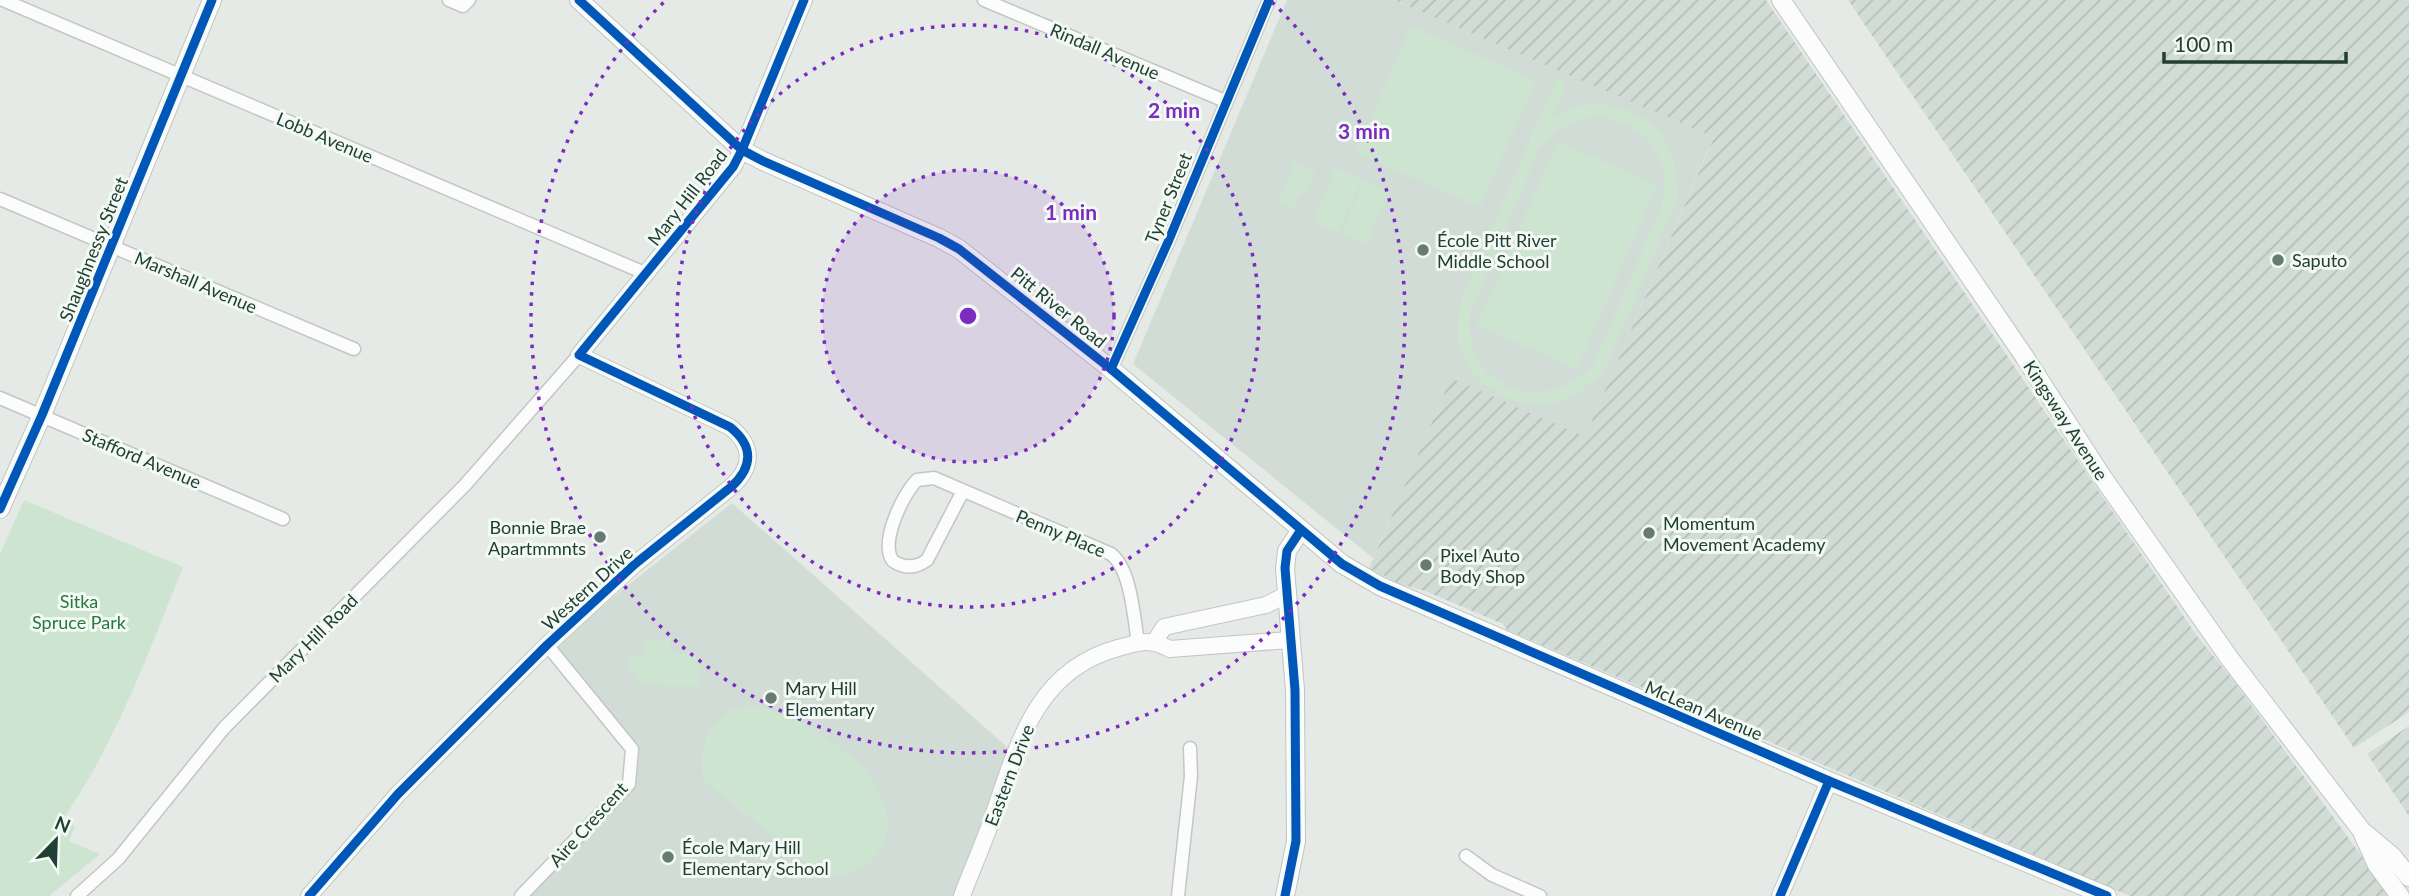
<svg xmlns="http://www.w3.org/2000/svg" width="2409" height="896" viewBox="0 0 2409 896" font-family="Lato,sans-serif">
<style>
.built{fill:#d2dcd6}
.industrial{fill:url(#industrial-furrows)}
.park{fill:#cde4d1;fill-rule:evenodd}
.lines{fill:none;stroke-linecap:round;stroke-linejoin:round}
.minor-casing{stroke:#c2c7c4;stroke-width:15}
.tertiary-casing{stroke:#c2c7c4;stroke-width:18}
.secondary-casing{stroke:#bec6c2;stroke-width:20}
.minor{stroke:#fbfcfb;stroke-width:12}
.tertiary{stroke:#fbfcfb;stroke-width:16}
.secondary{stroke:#fbfcfb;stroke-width:18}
.cycleway-casing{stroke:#f3f9f5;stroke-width:13}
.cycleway{stroke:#0057b8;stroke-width:9}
.ring{fill:none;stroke:#7b2cbf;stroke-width:3.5;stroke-dasharray:3.5 7}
.poi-dot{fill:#667b72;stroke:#f3f9f5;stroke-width:2.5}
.labels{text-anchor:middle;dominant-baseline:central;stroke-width:6;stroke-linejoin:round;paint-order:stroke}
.street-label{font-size:18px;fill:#213f33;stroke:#f3f9f5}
.poi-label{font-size:18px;fill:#213f33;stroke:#f3f9f5;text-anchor:start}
.park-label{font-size:18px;fill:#28793d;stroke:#f3f9f5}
.centre{fill:#7b2cbf;stroke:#f3f9f5;stroke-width:3.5}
.ring-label{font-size:21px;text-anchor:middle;font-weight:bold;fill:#7b2cbf;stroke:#f3f9f5;stroke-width:6;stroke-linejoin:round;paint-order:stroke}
</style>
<defs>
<pattern id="industrial-furrows" width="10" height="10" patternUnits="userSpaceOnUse" patternTransform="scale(1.75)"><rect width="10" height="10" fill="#d2dcd6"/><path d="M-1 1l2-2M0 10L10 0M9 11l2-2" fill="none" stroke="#b4beb8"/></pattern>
</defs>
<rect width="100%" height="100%" fill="#e5eae7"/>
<g class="built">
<polygon points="1287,0 1394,0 1714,136 1585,438 1451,379 1373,558 1133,364"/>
<polygon points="732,503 1015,754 962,896 525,896 629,784 632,749 550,647"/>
</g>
<g class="industrial">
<polygon points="1394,0 1766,0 2197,636 2233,680 2391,896 2130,896 1507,630 1503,624 1425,591 1400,584 1369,568 1451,378 1585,437 1714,137"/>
<polygon points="1848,0 2409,0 2409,712 2354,748"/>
<polygon points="2409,726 2409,816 2367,754"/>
</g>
<g class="park">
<polygon points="1411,26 1536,81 1480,207 1356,153"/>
<path d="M1557 78 1567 83 1553 117C1561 114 1569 108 1578 106 1589 103 1603 104 1615 107 1663 117 1680 155 1677 200L1606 367C1591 385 1572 401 1548 404 1504 409 1458 375 1457 330 1457 317 1460 305 1464 292ZM1599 117C1647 122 1672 159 1662 205L1595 362C1547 420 1458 388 1471 312L1539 149C1556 128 1572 120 1599 117Z"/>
<polygon points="1558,141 1657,185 1577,369 1477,325"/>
<polygon points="1294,163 1315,172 1306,195 1301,193 1294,209 1278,203"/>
<polygon points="1336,168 1362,179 1339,233 1313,223"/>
<polygon points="1364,180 1389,191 1366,245 1341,234"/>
<path d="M24 500 183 567C148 653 116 744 62 820L75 826 69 841 100 854 49 896H0V554Z"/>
<path d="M644 639H670L671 653H692C703 665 702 670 698 686L668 687 637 681 628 664 633 656 644 653Z"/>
<path d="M752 705C805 713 915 784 881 848 868 872 848 876 822 875L704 781C696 745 711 708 752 705Z"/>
</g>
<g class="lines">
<defs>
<g id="minor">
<polyline points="3,0 647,274"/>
<polyline points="449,0 463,6 469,0"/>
<polyline points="984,0 1225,101"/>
<polyline points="0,199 354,349"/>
<polyline points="1111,369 1168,242 1269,0"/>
<polyline points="0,398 283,519"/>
<path d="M963 491 927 560C916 568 905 569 893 561 879 543 903 494 917 480L934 478 1111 554C1131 569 1134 618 1138 643"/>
<polyline points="1466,856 1492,875 1540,896"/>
<polyline points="77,896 118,859 224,728 465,485 579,355"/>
<polyline points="521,896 629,784 632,749 547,645"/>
<polyline points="1178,896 1191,776 1190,748"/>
</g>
<g id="tertiary">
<polyline points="1155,641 1164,627 1266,605 1286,595"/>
<path d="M309 896 398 794 547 645 635 564 731 487C753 467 754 446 730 427L579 355 733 167 742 150 804 0"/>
<path d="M962 896C972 869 984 843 993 816 1018 744 1036 670 1118 648 1141 642 1148 638 1170 649L1290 640"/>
<polyline points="1780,896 1829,781"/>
</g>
<g id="secondary">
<polyline points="579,0 742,150 763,161 939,238 959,249 1111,369 1342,564 1380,586 1829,781 2107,896"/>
<polyline points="1781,0 2024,356 2101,475 2230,659 2362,831 2392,856 2409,877"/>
<polyline points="0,509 42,415 212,0"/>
<polyline points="2363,834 2377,865 2400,896"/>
<polyline points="1285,896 1296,841 1295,690 1285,568 1287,551 1301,530"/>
</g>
</defs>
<use href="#minor" class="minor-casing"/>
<use href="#tertiary" class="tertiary-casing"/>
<use href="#secondary" class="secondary-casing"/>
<use href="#minor" class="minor"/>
<use href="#tertiary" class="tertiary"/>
<use href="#secondary" class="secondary"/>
<defs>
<g id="cycleway">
<polyline points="579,0 742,150 763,161 939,238 959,249 1111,369 1342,564 1380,586 1829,781 2107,896"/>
<polyline points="1111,369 1168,242 1269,0"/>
<polyline points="0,509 42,415 212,0"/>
<path d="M309 896 398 794 547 645 635 564 731 487C753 467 754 446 730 427L579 355 733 167 742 150 804 0"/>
<polyline points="1285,896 1296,841 1295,690 1285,568 1287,551 1301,530"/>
<polyline points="1780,896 1829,781"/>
</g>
</defs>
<use href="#cycleway" class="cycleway-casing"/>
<use href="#cycleway" class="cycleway"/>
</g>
<circle cx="968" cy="316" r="146" fill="#7b2cbf" fill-opacity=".12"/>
<g class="ring">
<circle cx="968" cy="316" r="146"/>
<circle cx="968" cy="316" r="291"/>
<path d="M1272 2A437 437 0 1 1 664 2"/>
</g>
<g class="poi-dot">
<circle cx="1423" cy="250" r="7"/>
<circle cx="2278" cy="260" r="7"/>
<circle cx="1649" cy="533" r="7"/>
<circle cx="600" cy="537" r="7"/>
<circle cx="1426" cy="565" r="7"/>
<circle cx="771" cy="698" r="7"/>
<circle cx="668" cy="857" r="7"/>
</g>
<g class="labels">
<g class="street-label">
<text transform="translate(1105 51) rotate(23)">Rindall Avenue</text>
<text transform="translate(325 137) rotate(23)">Lobb Avenue</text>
<text transform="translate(687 197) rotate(-52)">Mary Hill Road</text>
<text transform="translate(1168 198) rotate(-68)">Tyner Street</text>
<text transform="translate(93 249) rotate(-68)">Shaughnessy Street</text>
<text transform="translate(196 282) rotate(23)">Marshall Avenue</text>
<text transform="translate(1059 307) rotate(39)">Pitt River Road</text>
<text transform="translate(2066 420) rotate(57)">Kingsway Avenue</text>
<text transform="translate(142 458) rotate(23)">Stafford Avenue</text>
<text transform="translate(1061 533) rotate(23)">Penny Place</text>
<text transform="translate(587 588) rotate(-42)">Western Drive</text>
<text transform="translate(313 638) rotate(-45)">Mary Hill Road</text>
<text transform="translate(1704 710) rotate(23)">McLean Avenue</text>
<text transform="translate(1009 775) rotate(-69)">Eastern Drive</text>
<text transform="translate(588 824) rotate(-48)">Aire Crescent</text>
</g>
<g class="poi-label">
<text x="1437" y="240">École Pitt River<tspan x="1437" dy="21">Middle School</tspan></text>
<text x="2292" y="260">Saputo</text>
<text x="1663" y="523">Momentum<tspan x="1663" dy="21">Movement Academy</tspan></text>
<text x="586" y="527" text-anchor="end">Bonnie Brae<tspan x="586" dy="21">Apartmmnts</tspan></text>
<text x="1440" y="555">Pixel Auto<tspan x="1440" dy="21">Body Shop</tspan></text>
<text x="785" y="688">Mary Hill<tspan x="785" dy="21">Elementary</tspan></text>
<text x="682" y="847">École Mary Hill<tspan x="682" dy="21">Elementary School</tspan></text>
</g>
<g class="park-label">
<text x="79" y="601">Sitka<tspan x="79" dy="21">Spruce Park</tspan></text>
</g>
</g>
<circle cx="968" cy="316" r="10" class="centre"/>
<g class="ring-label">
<text x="1174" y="118">2 min</text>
<text x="1364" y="139">3 min</text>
<text x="1071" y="220">1 min</text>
</g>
<g transform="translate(56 840) rotate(23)" stroke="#f3f9f5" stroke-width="5" paint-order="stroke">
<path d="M0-5L12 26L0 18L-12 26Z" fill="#213f33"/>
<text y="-10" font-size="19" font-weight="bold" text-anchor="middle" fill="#213f33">N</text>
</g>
<path d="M2164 52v10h182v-10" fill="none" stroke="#213f33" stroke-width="3.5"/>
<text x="2174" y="52" font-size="21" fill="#213f33" stroke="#f3f9f5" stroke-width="5" paint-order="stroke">100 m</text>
</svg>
